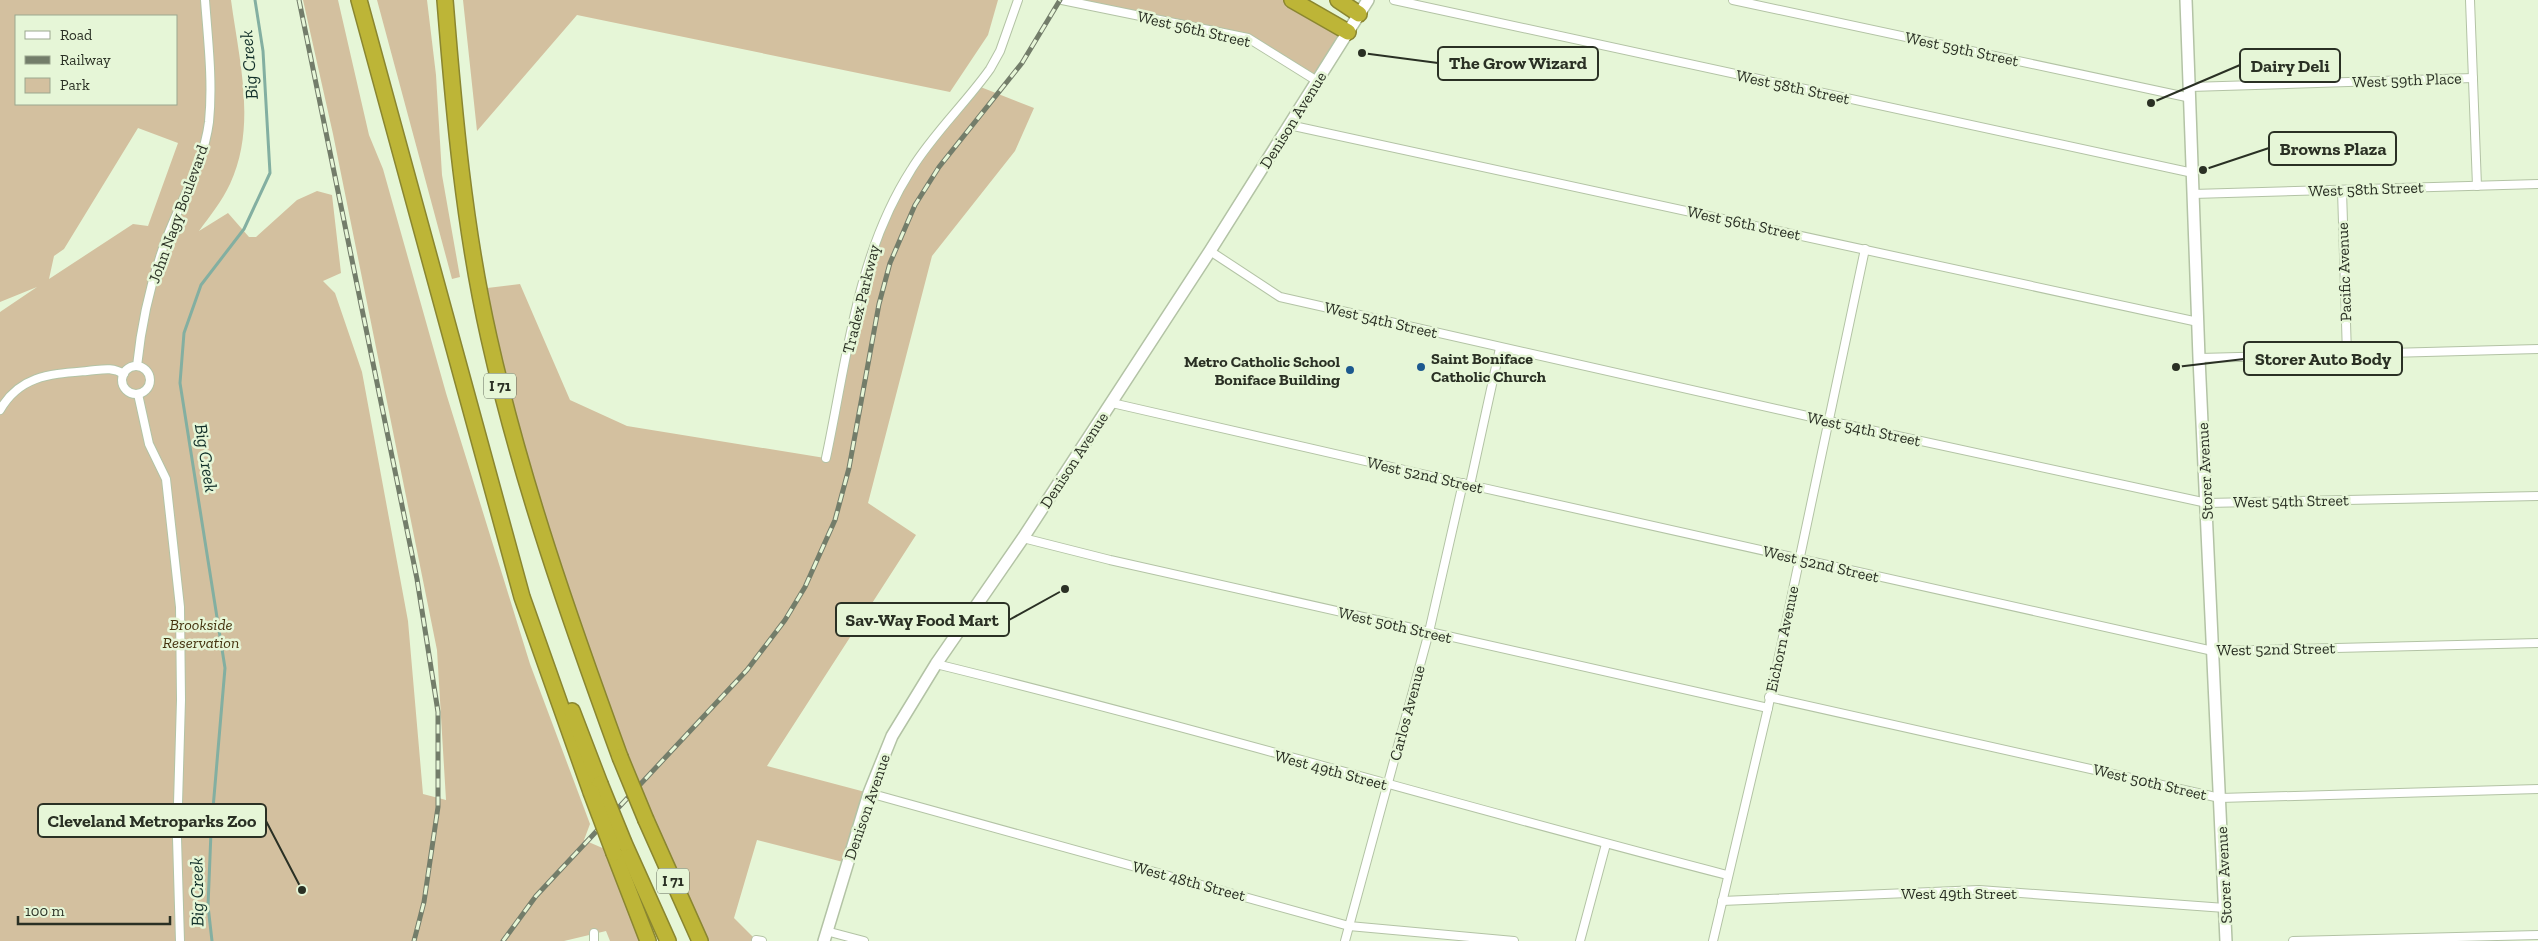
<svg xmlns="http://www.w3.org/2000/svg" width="2538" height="941" viewBox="0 0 2538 941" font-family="'Zilla Slab',serif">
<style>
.green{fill:#d3c09f;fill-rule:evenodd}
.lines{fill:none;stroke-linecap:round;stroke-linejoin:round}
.stream{stroke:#83afa1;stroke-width:3}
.street-casing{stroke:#b3c3a5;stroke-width:10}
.secondary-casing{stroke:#b3c3a5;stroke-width:14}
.highway-casing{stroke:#8a8630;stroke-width:18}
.street{stroke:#fff;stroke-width:8}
.secondary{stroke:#fff;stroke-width:11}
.highway{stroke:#bdb537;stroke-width:15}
.rail-casing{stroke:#737d6a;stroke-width:5}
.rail{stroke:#e6f6d7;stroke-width:3;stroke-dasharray:9;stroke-linecap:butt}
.highway-bridge-casing{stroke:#8a8630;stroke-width:18;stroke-linecap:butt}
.highway-bridge{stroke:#bdb537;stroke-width:15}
.poi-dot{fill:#1c598f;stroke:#e6f6d7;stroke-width:2}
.labels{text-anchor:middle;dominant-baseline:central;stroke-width:5;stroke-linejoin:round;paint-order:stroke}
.shield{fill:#e6f6d7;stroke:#626b5a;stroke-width:1}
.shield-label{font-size:15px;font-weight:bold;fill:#2a3024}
.street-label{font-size:16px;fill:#2a3024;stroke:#e6f6d7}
.poi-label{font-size:16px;font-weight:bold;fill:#2a3024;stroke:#e6f6d7;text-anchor:start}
.park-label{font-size:16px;font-style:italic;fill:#45330f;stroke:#e6f6d7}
.water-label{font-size:18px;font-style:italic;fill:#112f29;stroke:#e6f6d7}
.leader{fill:none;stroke:#2a3024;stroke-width:2}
.callout-dot{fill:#2a3024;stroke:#e6f6d7;stroke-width:2}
.callout{fill:#e6f6d7;stroke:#2a3024;stroke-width:2}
.callout-label{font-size:18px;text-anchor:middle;font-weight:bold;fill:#2a3024}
</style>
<rect width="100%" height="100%" fill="#e6f6d7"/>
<g class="green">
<path d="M0 0H231C239 60 257 126 230 184 222 201 210 216 199 231L228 213 249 237H256L297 200 317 191 332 195 341 273 323 281 335 293 362 372 408 621 423 794 446 800 437 650 333 134 303 0H338L369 135 383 169 446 393 530 664 590 824 584 840 614 853 648 941H610L606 931 564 941H0V312L37 287 0 302ZM16 16H176V104H16ZM138 128 178 143 148 226 133 224 49 279 54 256 64 249Z"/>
<polygon points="377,0 427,0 436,75 442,175 460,277 452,279"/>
<polygon points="463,0 998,0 988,35 950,92 577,15 477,131"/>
<polygon points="1062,0 1292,0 1348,32 1317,81 1248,38"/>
<polygon points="978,86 1034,108 1015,151 932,256 868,503 916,535 767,766 869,793 847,863 757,840 734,918 756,940 762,941 701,941 579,643 479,289 520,284 570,400 627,426 825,458 868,258 911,169"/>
</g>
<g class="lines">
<polyline class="stream" points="212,941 208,906 211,832 225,668 180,383 184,333 201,285 244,229 270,173 263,51 255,0"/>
<defs>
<g id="street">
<polyline points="1062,0 1248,38 1317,81"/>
<polyline points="1394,0 2193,173"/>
<polyline points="1733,0 2191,98"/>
<polyline points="2470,0 2477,186"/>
<polyline points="2190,87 2473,78"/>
<polyline points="1289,125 2198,322"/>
<polyline points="2342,190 2347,355"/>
<polyline points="2193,194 2538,184"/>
<polyline points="1210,251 1280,297 1838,423 2207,503 2538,496"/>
<polyline points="2199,358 2538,349"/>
<path d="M137 366C141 327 149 289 162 251 176 208 203 168 209 122 213 82 208 40 205 0"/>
<circle cx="136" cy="380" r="14"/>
<polyline points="138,394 149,444 166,479 180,607 181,700 177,838 180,941"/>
<polyline points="1112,403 1470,485 2213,651 2538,643"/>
<path d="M0 410C20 375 51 374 87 371 101 370 111 366 124 374"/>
<path d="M826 458C847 360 856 256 911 170 932 135 966 103 990 69L1000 51 1018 0"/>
<polyline points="1470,485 1500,348"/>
<polyline points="1023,538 1110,560 1768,708"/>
<path d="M936 664C1201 729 1463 807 1727 875"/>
<polyline points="1769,697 2220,798 2538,789"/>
<polyline points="869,793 1349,926 1514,941"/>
<polyline points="1722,901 1979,890 2225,908"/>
<polyline points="826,931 864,941"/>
<polyline points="594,933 594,941"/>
<polyline points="756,940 762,941"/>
<polyline points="1345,941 1429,632 1463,483"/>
<polyline points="1580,941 1606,844"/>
<polyline points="1713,941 1768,708 1865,249"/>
<polyline points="2293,941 2538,935"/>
</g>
<g id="secondary">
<polyline points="2186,0 2199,358 2226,941"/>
<polyline points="824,941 869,793 892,736 936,664 1023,538 1210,251 1368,0"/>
</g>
<g id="highway">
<polyline points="359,0 522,597 591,792"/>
<path d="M445 0C454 113 464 227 489 338 521 481 570 620 620 757"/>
<polyline points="1292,0 1348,32"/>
<polyline points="1338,0 1359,14"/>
<polyline points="572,711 600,784"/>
<polyline points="646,820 700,941"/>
<polyline points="624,843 668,941"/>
<polyline points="614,853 648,941"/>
</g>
</defs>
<use href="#street" class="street-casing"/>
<use href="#secondary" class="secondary-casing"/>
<use href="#highway" class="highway-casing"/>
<use href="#street" class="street"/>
<use href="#secondary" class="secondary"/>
<use href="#highway" class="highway"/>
<defs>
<g id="rail">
<polyline points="299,0 417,579 438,712 438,807 424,902 414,941"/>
<polyline points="503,941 536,896 747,670 785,620 805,587 835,520 849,468 879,304 890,263 915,205 939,167 1022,63 1060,0"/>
</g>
</defs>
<use href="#rail" class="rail-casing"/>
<use href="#rail" class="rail"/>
<defs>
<g id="highway-bridge">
<polyline points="620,757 646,820"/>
<polyline points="600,784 624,843"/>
<polyline points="591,792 614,853"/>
</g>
</defs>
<use href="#highway-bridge" class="highway-bridge-casing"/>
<use href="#highway-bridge" class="highway-bridge"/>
</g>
<g class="poi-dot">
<circle cx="1421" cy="367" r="5"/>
<circle cx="1350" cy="370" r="5"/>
</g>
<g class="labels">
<g class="shield">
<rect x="484" y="373.5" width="32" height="25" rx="4"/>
<rect x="657" y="868.5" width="32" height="25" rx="4"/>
</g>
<g class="shield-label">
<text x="500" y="386">I 71</text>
<text x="673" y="881">I 71</text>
</g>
<g class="street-label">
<text transform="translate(1194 29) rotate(13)">West 56th Street</text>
<text transform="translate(1962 49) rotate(12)">West 59th Street</text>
<text transform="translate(2407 80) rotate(-2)">West 59th Place</text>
<text transform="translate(1793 87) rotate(12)">West 58th Street</text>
<text transform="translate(1293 120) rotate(-58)">Denison Avenue</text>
<text transform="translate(2366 189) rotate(-2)">West 58th Street</text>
<text transform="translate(178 214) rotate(-70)">John Nagy Boulevard</text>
<text transform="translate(1744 223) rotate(12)">West 56th Street</text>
<text transform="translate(2344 272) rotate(-92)">Pacific Avenue</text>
<text transform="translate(861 299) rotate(-76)">Tradex Parkway</text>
<text transform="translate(1381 320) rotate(13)">West 54th Street</text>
<text transform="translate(1864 429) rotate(12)">West 54th Street</text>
<text transform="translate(1074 460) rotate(-57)">Denison Avenue</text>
<text transform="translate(2205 471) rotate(-93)">Storer Avenue</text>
<text transform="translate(1425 475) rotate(13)">West 52nd Street</text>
<text transform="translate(2291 501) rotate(-1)">West 54th Street</text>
<text transform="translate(1821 564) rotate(13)">West 52nd Street</text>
<text transform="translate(1395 625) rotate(13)">West 50th Street</text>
<text transform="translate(1782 639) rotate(-78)">Eichorn Avenue</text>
<text transform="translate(2276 649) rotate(-1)">West 52nd Street</text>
<text transform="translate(1407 713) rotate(-75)">Carlos Avenue</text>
<text transform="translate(1331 770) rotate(15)">West 49th Street</text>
<text transform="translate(2150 782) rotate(13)">West 50th Street</text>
<text transform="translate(867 807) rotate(-71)">Denison Avenue</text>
<text transform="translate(2224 875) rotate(-93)">Storer Avenue</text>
<text transform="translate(1189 881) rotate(15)">West 48th Street</text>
<text x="1959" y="893">West 49th Street</text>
</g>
<g class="poi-label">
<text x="1431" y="358">Saint Boniface<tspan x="1431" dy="18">Catholic Church</tspan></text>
<text x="1340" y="361" text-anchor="end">Metro Catholic School<tspan x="1340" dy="18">Boniface Building</tspan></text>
</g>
<g class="park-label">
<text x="201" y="624">Brookside<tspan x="201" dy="18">Reservation</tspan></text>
</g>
<g class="water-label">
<text transform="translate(249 65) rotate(-95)">Big Creek</text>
<text transform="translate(206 458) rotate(81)">Big Creek</text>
<text transform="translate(197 892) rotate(-91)">Big Creek</text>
</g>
</g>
<path class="leader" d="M1362 53L1438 63M2151 103L2240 65M2203 170L2269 148M2176 367L2244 359M1065 589L1009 620M302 890L266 821"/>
<g class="callout-dot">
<circle cx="1362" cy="53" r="5"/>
<circle cx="2151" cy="103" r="5"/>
<circle cx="2203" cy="170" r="5"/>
<circle cx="2176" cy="367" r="5"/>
<circle cx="1065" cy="589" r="5"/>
<circle cx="302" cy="890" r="5"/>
</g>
<g class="callout">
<rect x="1438" y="47" width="160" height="33" rx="5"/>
<rect x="2240" y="49" width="100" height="33" rx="5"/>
<rect x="2269" y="132" width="127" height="33" rx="5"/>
<rect x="2244" y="342" width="158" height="33" rx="5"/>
<rect x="836" y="603" width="173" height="33" rx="5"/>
<rect x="38" y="804" width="228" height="33" rx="5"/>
</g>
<g class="callout-label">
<text x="1518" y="69">The Grow Wizard</text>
<text x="2290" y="72">Dairy Deli</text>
<text x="2333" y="155">Browns Plaza</text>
<text x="2323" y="365">Storer Auto Body</text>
<text x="922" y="626">Sav-Way Food Mart</text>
<text x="152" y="827">Cleveland Metroparks Zoo</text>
</g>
<rect x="15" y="15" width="162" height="90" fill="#e6f6d7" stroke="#9ba78f"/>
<rect x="25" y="31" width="25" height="8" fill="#ffffff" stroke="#9ba78f"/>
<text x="60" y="40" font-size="15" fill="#2a3024">Road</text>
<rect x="25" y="56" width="25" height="8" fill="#737d6a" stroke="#9ba78f"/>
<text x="60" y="65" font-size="15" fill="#2a3024">Railway</text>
<rect x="25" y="78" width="25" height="15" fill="#d3c09f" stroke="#9ba78f"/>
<text x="60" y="90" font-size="15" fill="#2a3024">Park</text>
<path d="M18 916v8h152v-8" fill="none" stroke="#2a3024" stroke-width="2.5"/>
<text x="25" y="916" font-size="15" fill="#2a3024" stroke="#e6f6d7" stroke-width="4" paint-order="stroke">100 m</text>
</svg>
